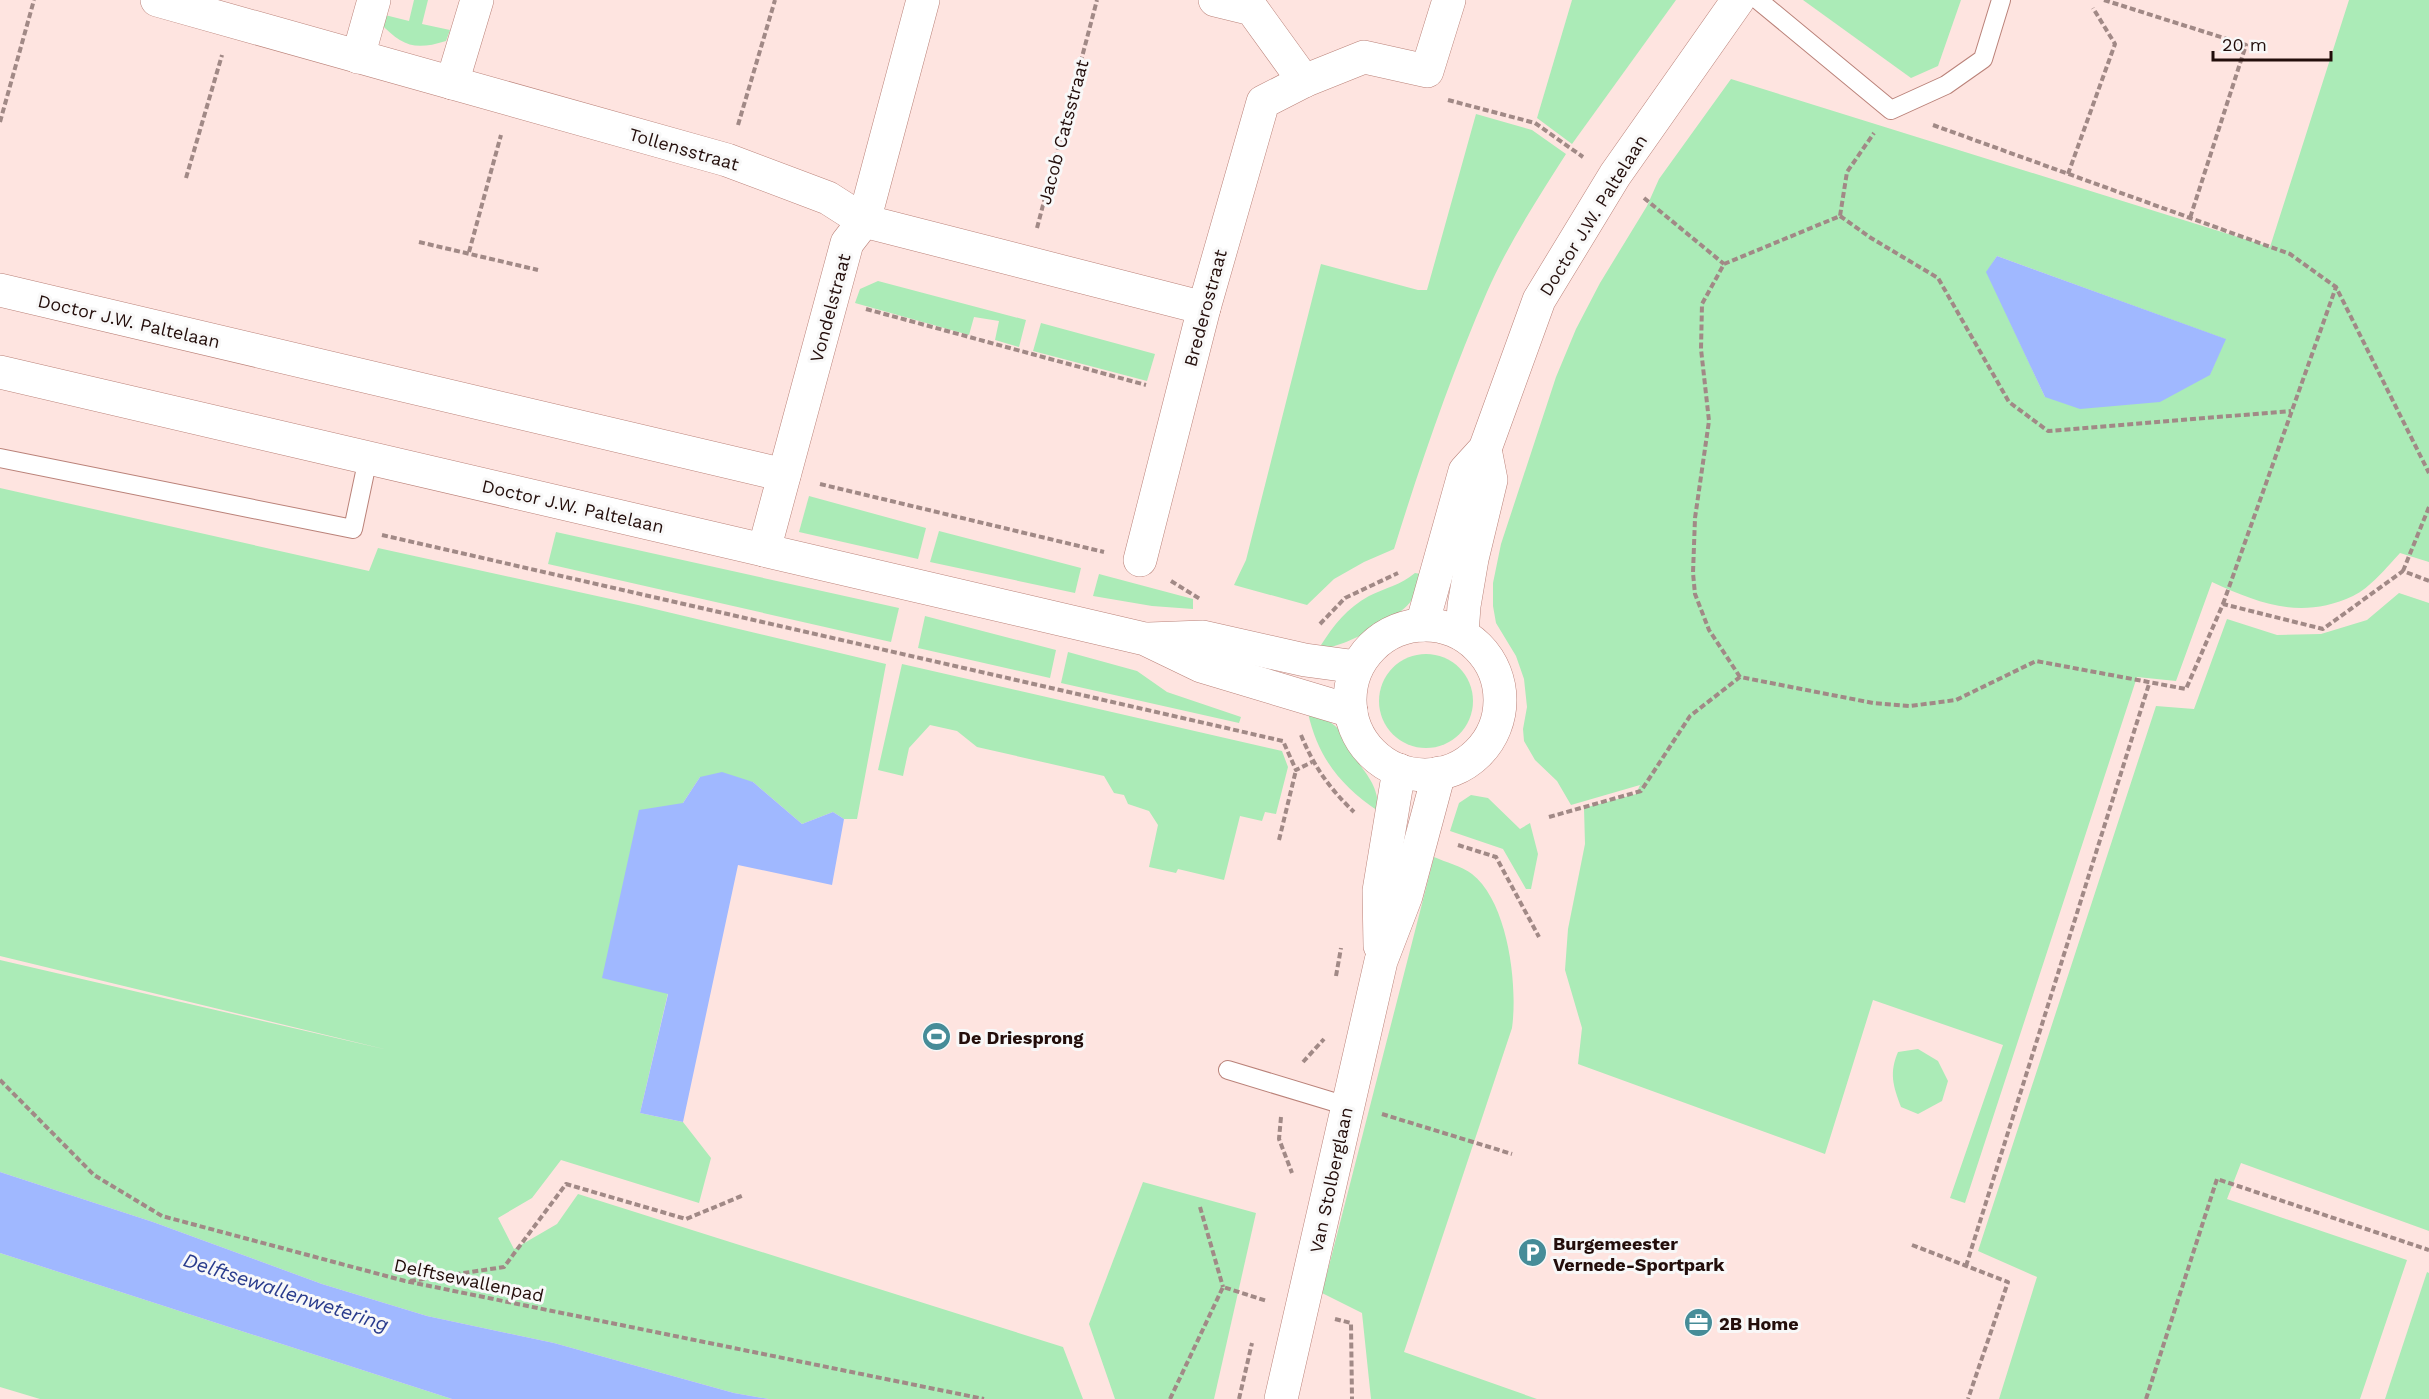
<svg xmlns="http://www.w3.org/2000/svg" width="2429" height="1399" viewBox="0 0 2429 1399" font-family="'Work Sans',sans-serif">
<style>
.green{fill:#abebb7;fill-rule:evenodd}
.water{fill:#a0b8ff}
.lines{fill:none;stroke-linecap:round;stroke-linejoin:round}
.service-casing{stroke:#ba8279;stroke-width:20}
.minor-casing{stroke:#ba8279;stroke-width:34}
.tertiary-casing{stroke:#ba8279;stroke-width:34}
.path{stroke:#a18986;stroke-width:4;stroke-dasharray:6 3;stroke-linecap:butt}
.service{stroke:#fff;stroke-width:18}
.minor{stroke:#fff;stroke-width:33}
.tertiary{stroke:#fff;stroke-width:33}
.labels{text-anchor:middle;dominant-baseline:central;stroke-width:6;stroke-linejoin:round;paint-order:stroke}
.street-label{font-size:18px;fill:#230e0b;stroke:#f8f8f8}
.poi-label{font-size:18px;font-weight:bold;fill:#230e0b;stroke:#f8f8f8;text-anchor:start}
.water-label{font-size:20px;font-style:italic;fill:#293b8c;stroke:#f8f8f8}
</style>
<rect width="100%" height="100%" fill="#fee4e0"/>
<g class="green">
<path d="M414 0H428L422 24 450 30 446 41C414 51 402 46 379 22L381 14 409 21Z"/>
<polygon points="1572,0 1676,0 1572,144 1537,118"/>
<polygon points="1803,0 1961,0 1938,66 1911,78"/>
<path d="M2349 0H2429V562L2400 553C2387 567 2370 588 2353 596 2301 620 2260 604 2212 582L2176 681 2137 677 1965 1203 1950 1198 2003 1045 1873 1000 1825 1154 1578 1064 1582 1028 1565 970 1568 929 1585 844 1584 808 1636 794 1640 785 1571 805 1557 781 1535 760 1524 741 1523 729 1527 707 1524 679 1516 656 1496 623 1493 606V583L1501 544 1556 377 1576 329 1600 283 1647 206 1659 179 1731 79 2270 247ZM1997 256 2225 339 2210 374 2045 397 1987 272Z"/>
<path d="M1476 114 1532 130 1566 154C1538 198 1508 244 1487 292 1451 375 1421 462 1394 549L1364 562 1334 579 1307 605 1234 585 1246 560 1321 264 1418 290H1427Z"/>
<polygon points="878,281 1026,320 1019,347 995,340 999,321 974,317 969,335 855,303 860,289"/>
<polygon points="1041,323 1155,354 1147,381 1033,351"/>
<polygon points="0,488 369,571 378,548 638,605 886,664 857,819 844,819 833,812 802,824 753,782 700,777 683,803 668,993 640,1113 683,1122 711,1158 699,1203 561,1160 532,1198 498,1218 514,1249 557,1224 578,1194 1063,1347 1083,1399 769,1399 734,1393 554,1343 427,1316 322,1284 153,1222 0,1172 0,960 388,1050 0,956"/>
<polygon points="809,496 926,528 918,559 799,532"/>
<polygon points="939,531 1081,568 1075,593 930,562"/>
<polygon points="556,532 899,608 891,642 548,564"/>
<path d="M1415 573 1421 574C1418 583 1416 593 1411 601 1401 617 1341 649 1322 648L1321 645C1334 625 1347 608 1369 596 1385 588 1401 585 1415 573Z"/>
<polygon points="1099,574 1193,599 1193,609 1152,606 1093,596"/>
<polygon points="2399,593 2429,603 2429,1231 2241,1163 2227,1199 2407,1260 2360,1399 1999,1399 2037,1277 1978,1251 2156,706 2194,709 2227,619 2277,635 2321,634 2367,620"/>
<polygon points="925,616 1056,650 1050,678 918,648"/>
<polygon points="1068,652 1137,671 1167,692 1241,717 1239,723 1061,683"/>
<circle cx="1426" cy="701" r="47"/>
<polygon points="902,664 1282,751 1288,767 1276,814 1265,812 1262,821 1240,816 1224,880 1178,869 1176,873 1149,867 1158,825 1149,811 1128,804 1124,795 1114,793 1104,776 977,747 957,731 930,725 909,748 903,776 878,770"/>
<path d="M1308 713C1317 717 1327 719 1334 725 1343 732 1346 744 1352 753 1365 774 1379 784 1378 811 1341 786 1318 758 1308 713Z"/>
<polygon points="1471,795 1488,798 1520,829 1530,823 1538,854 1531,889 1526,889 1503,849 1450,831 1459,803"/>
<path d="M1434 857C1445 862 1462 866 1472 874 1508 902 1518 985 1512 1028L1404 1352 1537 1399H1371L1362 1313 1322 1293Z"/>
<path d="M1918 1049 1938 1061 1948 1081 1942 1101 1918 1114 1901 1107C1893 1086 1889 1073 1898 1052Z"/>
<polygon points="1143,1182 1256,1213 1214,1399 1115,1399 1089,1324"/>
<polygon points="0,1253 452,1399 40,1399 0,1387"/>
<polygon points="2427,1272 2429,1273 2429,1399 2385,1399"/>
</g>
<g class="water">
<polygon points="1997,256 2226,339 2210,375 2160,402 2080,409 2045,397 1986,272"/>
<polygon points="722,772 753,782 802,824 833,812 844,819 832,885 738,865 683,1122 640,1113 668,994 602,978 639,810 683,803 700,777"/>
<polygon points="0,1172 153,1222 322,1284 427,1316 554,1343 734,1393 769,1399 452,1399 0,1253"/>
</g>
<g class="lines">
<defs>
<g id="service">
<polyline points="1758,0 1891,110 1946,85 1983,59 2001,0"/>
<polyline points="0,458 353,529 368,458"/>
<polyline points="1228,1070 1347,1106"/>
</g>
<g id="minor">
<polyline points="157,0 727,160 828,198 864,221 1204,308"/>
<polyline points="1215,0 1252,9 1304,81"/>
<polyline points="358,57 374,0"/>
<polyline points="452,83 477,0"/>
<polyline points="0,290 784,475"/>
<polyline points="764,550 847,243 864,221 923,0"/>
<polyline points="1140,560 1204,308 1263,102 1304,81 1364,57 1427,71 1449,0"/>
</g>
<g id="tertiary">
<polyline points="0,372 1145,639 1201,666 1351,711"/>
<polyline points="1422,625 1465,471 1485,449 1539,300 1615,175 1738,0"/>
<circle cx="1425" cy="700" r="75"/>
<polyline points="1462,634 1464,606 1472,559 1491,480 1485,449"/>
<polyline points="1149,639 1203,637 1305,660 1357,667"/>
<polyline points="1380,946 1379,891 1399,770"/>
<polyline points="1281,1399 1381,961 1406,896 1439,773"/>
</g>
</defs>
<use href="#service" class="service-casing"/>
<use href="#minor" class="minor-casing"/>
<use href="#tertiary" class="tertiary-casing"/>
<g class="path">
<polyline points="2104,0 2246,45 2190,218"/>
<polyline points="1448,100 1535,123 1583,157"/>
<polyline points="0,122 34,0"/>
<polyline points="738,125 775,0"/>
<polyline points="1933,125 2290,254 2336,287 2429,473"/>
<polyline points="2068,174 2115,44 2093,8"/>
<polyline points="186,178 222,55"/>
<polyline points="1644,198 1724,264"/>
<polyline points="1840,216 1871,238 1938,278 2009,402 2048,431 2291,411"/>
<polyline points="1037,228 1097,0"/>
<polyline points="419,242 538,270"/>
<polyline points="469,252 501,135"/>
<polyline points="866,309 1146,385"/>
<polyline points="820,484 1104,552"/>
<polyline points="382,535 1283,741 1296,770 1312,762"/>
<polyline points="2403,571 2429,507"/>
<polyline points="1171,581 1200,599"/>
<polyline points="2223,604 2336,287"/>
<polyline points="1320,624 1345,598 1398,573"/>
<polyline points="1740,677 1709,630 1695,594 1693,573 1695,518 1709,421 1701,349 1702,304 1724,264 1840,216 1847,172 1874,133"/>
<path d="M1301 735C1314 767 1330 789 1354 812"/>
<polyline points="1549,817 1641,791 1690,716 1740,677 1873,703 1910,706 1956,700 2036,661 2186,689 2223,604 2323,629 2403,571 2429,581"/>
<polyline points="1279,840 1296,770"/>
<polyline points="1458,845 1496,857 1539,937"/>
<polyline points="1336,976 1341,948"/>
<polyline points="1303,1062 1324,1039"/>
<polyline points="0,1080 94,1175 162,1216 405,1281 984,1399"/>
<polyline points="1382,1114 1512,1154"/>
<polyline points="1281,1117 1279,1139 1292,1173"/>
<polyline points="1200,1207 1223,1287"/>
<polyline points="1912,1245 2008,1282 1968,1399"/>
<polyline points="1966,1266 2149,684"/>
<polyline points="410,1281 504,1267 566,1184 686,1219 744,1195"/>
<polyline points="1335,1319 1351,1323 1352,1399"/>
<polyline points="1170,1399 1223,1287 1267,1301"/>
<polyline points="1239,1399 1252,1343"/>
<polyline points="2146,1399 2217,1179 2429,1250"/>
</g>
<use href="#service" class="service"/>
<use href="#minor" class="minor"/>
<use href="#tertiary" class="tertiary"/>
</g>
<defs>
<symbol id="stadium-disc" viewBox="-11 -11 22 22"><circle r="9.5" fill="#468c98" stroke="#f8f8f8"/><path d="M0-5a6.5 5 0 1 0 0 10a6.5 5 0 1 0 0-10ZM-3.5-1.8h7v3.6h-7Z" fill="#fff"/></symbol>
<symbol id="parking-disc" viewBox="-11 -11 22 22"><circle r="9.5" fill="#468c98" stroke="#f8f8f8"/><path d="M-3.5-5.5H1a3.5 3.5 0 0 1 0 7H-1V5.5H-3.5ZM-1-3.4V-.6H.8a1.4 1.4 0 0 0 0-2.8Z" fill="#fff"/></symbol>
<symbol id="office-disc" viewBox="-11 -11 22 22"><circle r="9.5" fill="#468c98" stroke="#f8f8f8"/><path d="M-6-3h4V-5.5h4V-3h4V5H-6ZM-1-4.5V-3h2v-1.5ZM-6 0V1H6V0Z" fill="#fff"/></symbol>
</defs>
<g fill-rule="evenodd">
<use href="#stadium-disc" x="920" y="1020" width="33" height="33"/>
<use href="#parking-disc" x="1516" y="1236" width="33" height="33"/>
<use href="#office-disc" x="1682" y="1306" width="33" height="33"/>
</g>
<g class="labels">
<g class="street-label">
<text transform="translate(1063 132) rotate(-75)">Jacob Catsstraat</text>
<text transform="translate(684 149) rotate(16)">Tollensstraat</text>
<text transform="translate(1593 215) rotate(-58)">Doctor J.W. Paltelaan</text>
<text transform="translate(830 308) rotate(-75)">Vondelstraat</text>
<text transform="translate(1205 308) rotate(-75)">Brederostraat</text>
<text transform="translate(129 321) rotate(13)">Doctor J.W. Paltelaan</text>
<text transform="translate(573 506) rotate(13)">Doctor J.W. Paltelaan</text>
<text transform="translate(1331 1180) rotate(-78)">Van Stolberglaan</text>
<text transform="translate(469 1280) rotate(12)">Delftsewallenpad</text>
</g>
<g class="poi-label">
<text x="958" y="1037">De Driesprong</text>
<text x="1553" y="1243">Burgemeester<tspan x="1553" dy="21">Vernede-Sportpark</tspan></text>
<text x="1719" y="1323">2B Home</text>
</g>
<g class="water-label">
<text transform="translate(286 1292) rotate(18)">Delftsewallenwetering</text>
</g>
</g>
<path d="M2213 51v9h118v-9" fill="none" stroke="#230e0b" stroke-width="3"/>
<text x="2222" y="51" font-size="18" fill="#230e0b" stroke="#f8f8f8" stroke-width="4.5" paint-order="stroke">20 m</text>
</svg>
